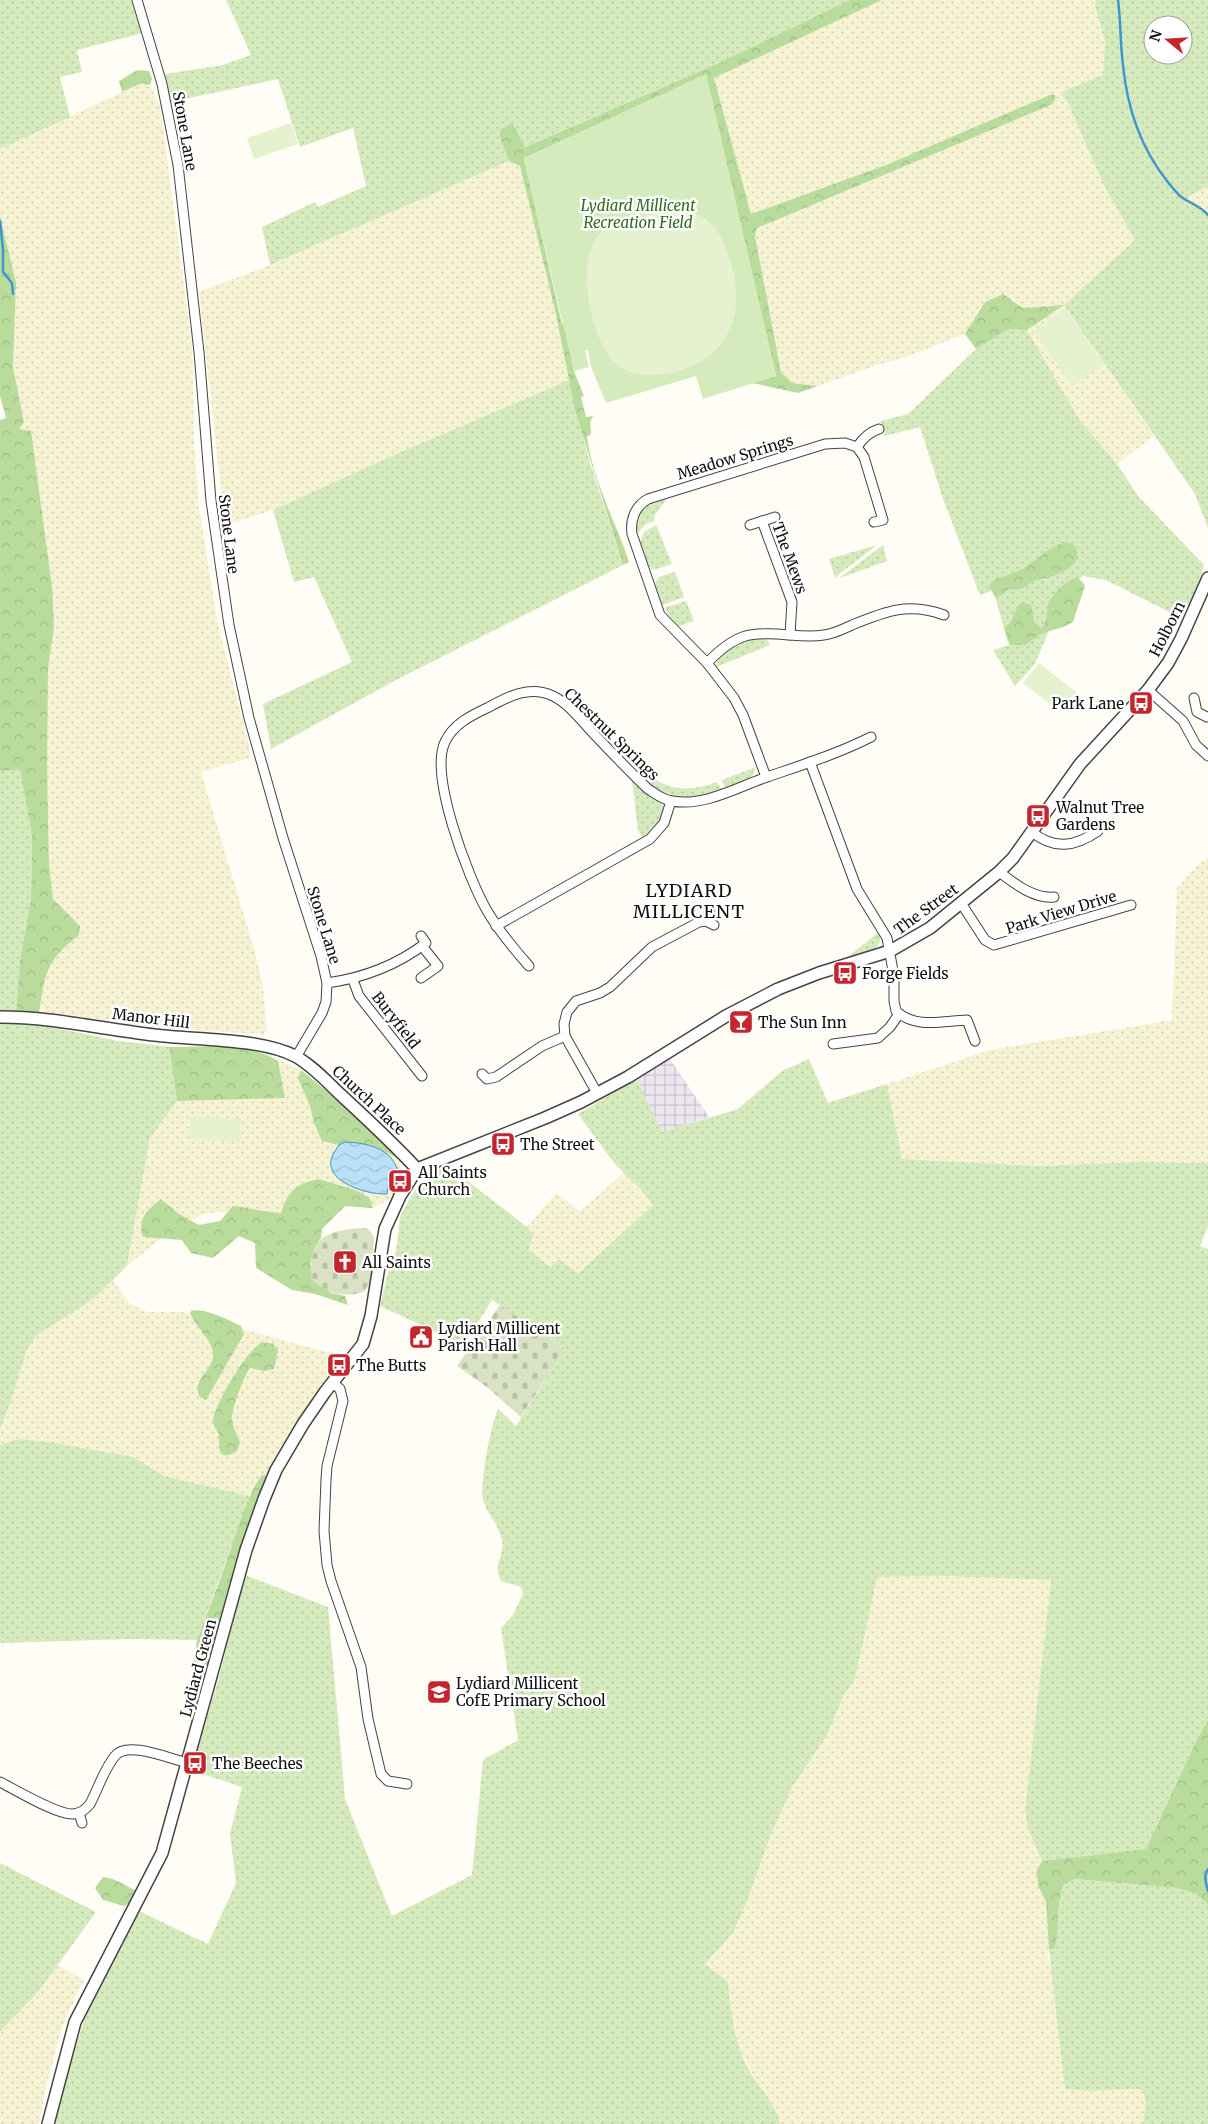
<svg xmlns="http://www.w3.org/2000/svg" width="1208" height="2124" viewBox="0 0 1208 2124" font-family="Merriweather,serif">
<style>
.industrial{fill:url(#industrial-grid)}
.farmland{fill:url(#farmland-dots)}
.grass{fill:url(#grass-dots);fill-rule:evenodd}
.forest{fill:url(#forest-crowns)}
.cemetery{fill:url(#cemetery-stones)}
.park{fill:#d5ebbd}
.pitch{fill:#e6f2cf}
.water{fill:url(#water-waves);stroke:#3f96cf}
.lines{fill:none;stroke-linecap:round;stroke-linejoin:round}
.stream{stroke:#3f96cf;stroke-width:2.5}
.minor-casing{stroke:#444;stroke-width:11}
.tertiary-casing{stroke:#444;stroke-width:14}
.minor{stroke:#fff;stroke-width:9}
.tertiary{stroke:#fff;stroke-width:11}
.labels{text-anchor:middle;dominant-baseline:central;stroke-width:5;stroke-linejoin:round;paint-order:stroke}
.street-label{font-size:15px;fill:#111;stroke:#fff}
.park-label{font-size:15px;font-style:italic;fill:#2f6b1f;stroke:#fff}
.poi-label{font-size:15px;fill:#111;stroke:#fff;text-anchor:start}
.quarter-label{font-size:18px;letter-spacing:1px;fill:#111;stroke:#fff}
</style>
<defs>
<pattern id="industrial-grid" width="8" height="8" patternUnits="userSpaceOnUse" patternTransform="scale(1.25)"><rect width="8" height="8" fill="#eee6ef"/><path d="M0 4h8M4 0v8" fill="none" stroke="#cbc4cc"/></pattern>
<pattern id="farmland-dots" width="8" height="8" patternUnits="userSpaceOnUse" patternTransform="scale(1.25)"><rect width="8" height="8" fill="#f6f3d4"/><path d="M2 2h.1M6 6h.1" fill="none" stroke="#d2cfb5" stroke-width="1.8" stroke-linecap="round"/></pattern>
<pattern id="grass-dots" width="8" height="8" patternUnits="userSpaceOnUse" patternTransform="scale(1.25)"><rect width="8" height="8" fill="#d5ebbd"/><path d="M2 2h.1M6 6h.1" fill="none" stroke="#b6c8a1" stroke-width="1.8" stroke-linecap="round"/></pattern>
<pattern id="forest-crowns" width="20" height="18" patternUnits="userSpaceOnUse" patternTransform="scale(1.25)"><rect width="20" height="18" fill="#b9dc9c"/><path d="M2 6a3 3 0 1 1 6 0M12 15a3 3 0 1 1 6 0" fill="none" stroke="#9ebc85"/></pattern>
<pattern id="cemetery-stones" width="16" height="16" patternUnits="userSpaceOnUse" patternTransform="scale(1.25)"><rect width="16" height="16" fill="#d9e3c4"/><path d="M2 7V4a2 2 0 0 1 4 0v3zM10 15v-3a2 2 0 0 1 4 0v3z" fill="#b9c2a7"/></pattern>
<pattern id="water-waves" width="16" height="10" patternUnits="userSpaceOnUse" patternTransform="scale(1.25)"><rect width="16" height="10" fill="#b9e0f7"/><path d="M0 5q4-4 8 0t8 0" fill="none" stroke="#9ebfd3"/></pattern>
</defs>
<rect width="100%" height="100%" fill="#fffdf5"/>
<polygon class="industrial" points="670,1059 709,1117 662,1132 637,1079"/>
<g class="farmland">
<polygon points="882,0 1096,0 1095,6 1105,41 1103,75 1065,90 1062,96 1067,101 1103,184 1135,240 1064,305 1154,436 1117,464 1081,422 1027,330 1063,306 1023,308 1013,299 985,302 965,334 904,358 880,364 818,386 792,383 781,372 755,235 757,228 1052,104 1056,96 1052,94 886,165 751,214 714,78"/>
<polygon points="142,83 150,85 160,106 192,346 194,438 199,509 218,625 250,750 249,758 201,772 255,952 263,987 267,1031 263,1034 173,1029 118,1022 45,1012 40,1007 43,987 51,961 65,946 79,935 80,926 53,899 49,863 47,769 48,669 54,627 18,429 24,422 13,367 16,282 0,216 0,149"/>
<polygon points="509,161 520,166 555,310 569,380 396,454 273,510 225,525 199,292 270,265"/>
<polygon points="1208,186 1208,215 1204,210 1185,199"/>
<polygon points="1208,858 1208,1163 1139,1162 1039,1166 902,1159 887,1084 990,1050 1172,1020 1177,888 1200,863"/>
<polygon points="169,1047 232,1048 268,1055 301,1070 377,1132 398,1158 402,1176 397,1191 388,1200 373,1208 317,1205 281,1213 239,1211 205,1213 169,1232 127,1266 150,1138 177,1101"/>
<polygon points="624,1173 653,1205 577,1273 559,1259 550,1267 529,1250 532,1235 527,1227 556,1193 580,1211"/>
<polygon points="113,1280 129,1303 147,1312 182,1312 344,1357 284,1442 262,1488 254,1497 163,1476 133,1457 0,1445 0,1429 11,1401 27,1349 37,1335 98,1296"/>
<polygon points="943,1576 1051,1580 1025,1810 1028,1829 1042,1861 1036,1872 1039,1888 1046,1902 1049,1950 1047,1958 1052,1965 1065,2089 1088,2091 1138,2089 1143,2091 1146,2103 1143,2124 780,2124 740,2051 731,2011 728,1982 705,1964 733,1933 745,1906 770,1837 793,1786 827,1735 843,1697 855,1679 876,1577"/>
<polygon points="58,1965 84,1980 63,2024 47,2083 39,2124 0,2124 0,2032 39,1991"/>
</g>
<g class="grass">
<polygon points="0,0 131,0 143,33 77,50 82,72 60,77 70,117 0,149"/>
<polygon points="226,0 850,0 712,66 524,147 512,123 500,136 509,161 270,265 262,227 315,202 318,207 366,186 353,128 300,147 278,79 171,102 165,74 223,65 251,55"/>
<path d="M1096 0H1208V186L1185 199 1204 210 1208 215V528L1195 494 1064 305 1135 240 1103 184 1067 101 1062 96 1065 90 1103 75 1105 41 1095 6ZM1153 25H1183V55H1153Z"/>
<polygon points="1009,329 1027,330 1081,422 1117,464 1138,496 1204,565 1195,594 1181,618 1106,580 1083,576 1066,589 1035,664 1015,686 993,650 1009,645 993,590 980,595 943,499 920,427 884,436 881,421 908,414 976,349"/>
<polygon points="569,380 588,456 623,565 394,681 271,749 263,704 352,662 314,577 294,582 273,510 396,454"/>
<path d="M668 497 655 515 654 521 646 524 636 535C635 508 645 503 668 497Z"/>
<polygon points="656,525 672,564 653,570 646,564 639,544 644,532"/>
<polygon points="877,545 838,575 835,578 829,559"/>
<polygon points="883,545 887,561 840,578 842,576"/>
<polygon points="675,572 684,597 662,605 655,583 659,577"/>
<polygon points="686,601 694,621 677,627 665,610 667,607"/>
<path d="M766 638 770 645 716 667C716 646 750 639 766 638Z"/>
<polygon points="756,767 751,778 725,788 722,780"/>
<polygon points="20,770 32,836 31,898 20,961 16,1011 0,1010 0,771"/>
<path d="M652 777C671 792 695 791 716 782L722 789C692 801 674 801 647 783Z"/>
<path d="M632 780C641 790 661 798 665 810L661 822 643 839 638 830Z"/>
<polygon points="880,931 880,941 877,947 869,952 844,960"/>
<polygon points="0,1024 38,1024 118,1041 169,1047 177,1101 150,1138 127,1266 95,1298 37,1335 27,1349 11,1401 0,1429"/>
<path d="M809 1059 828 1103 887 1084 902 1159 1039 1166 1139 1162 1208 1163V1226L1200 1246 1208 1249V1720L1196 1741 1146 1849 1042 1861 1028 1829 1025 1810 1051 1580 943 1576 877 1577 855 1679 843 1697 827 1735 793 1786 770 1837 745 1906 733 1933 705 1964 728 1982C731 2012 734 2043 749 2070 757 2085 778 2107 780 2124H55L64 2086 84 2020 139 1911 208 1944 236 1883 230 1834 242 1787 191 1770 218 1681 245 1575 328 1607 345 1799 392 1916 472 1875 483 1760 518 1740 501 1628 513 1615 523 1594 521 1587 501 1581C492 1564 505 1557 502 1541 500 1526 489 1517 484 1503 478 1489 491 1424 498 1409L516 1426 565 1349 492 1300 464 1345 380 1306 392 1257 396 1252 400 1217 410 1198 430 1170 447 1165 527 1227 533 1235 529 1250 550 1267 559 1259 578 1273 653 1205 640 1189 615 1164 578 1114 637 1079 662 1132 738 1109 782 1071Z"/>
<polygon points="19,1439 48,1442 133,1457 164,1476 250,1496 197,1640 132,1639 0,1643 0,1445"/>
<polygon points="0,1863 96,1912 39,1991 0,2032"/>
<path d="M1075 1879 1177 1888 1196 1894 1208 1904V2124H1143L1146 2103 1143 2091 1138 2089 1088 2091 1065 2089 1049 1950 1055 1948C1060 1927 1056 1906 1063 1885Z"/>
</g>
<g class="forest">
<path d="M850 0H882L714 78 751 214 886 165 1052 94 1056 96 1053 104 757 228 755 236 781 372 792 383 818 386 798 393 752 383 776 376 706 75 524 158 562 324H564L574 371 584 396 581 397 586 417 593 416 590 422 591 434 587 437C593 481 615 520 629 562L623 565 575 410 555 310 520 166 509 161 500 137V130L512 123 525 147 712 66Z"/>
<polygon points="137,70 149,71 152,79 150,85 142,83 122,92 119,81"/>
<path d="M0 216 16 282 13 367 24 422 19 429 31 431 52 587 54 627 48 669 47 769 49 863 53 899 80 926 79 935C46 960 45 974 39 1014L16 1011 20 961 31 898 32 836 20 770 0 771V420L6 418 0 396Z"/>
<polygon points="1003,294 1023,308 1064,305 1027,330 1009,329 976,349 965,334 985,302"/>
<path d="M1065 542 1073 544C1087 560 1066 571 1053 576 1048 578 1042 578 1037 580 1026 584 1025 592 1009 589L1002 595 995 597 989 586 994 580C1004 576 1014 574 1024 568 1037 560 1049 547 1065 542Z"/>
<path d="M1076 578 1082 581 1085 586 1073 622 1063 627 1040 634 1025 645H1010L1004 628 1011 622 1019 604 1023 603 1031 605 1034 622 1041 628C1048 622 1046 614 1048 606 1051 594 1065 582 1076 578Z"/>
<path d="M169 1047C204 1047 247 1042 278 1061L285 1098 177 1101Z"/>
<polygon points="301,1070 377,1132 398,1158 370,1145 346,1142 339,1145 322,1141 314,1123 310,1106 298,1078"/>
<path d="M319 1179 355 1190 369 1197 373 1208 345 1206 322 1229 321 1238 314 1249 310 1265 331 1293 345 1296 348 1305 315 1294 292 1290 256 1268 255 1243 239 1236 213 1258 191 1253 182 1240 143 1237C137 1219 147 1210 161 1199L179 1214 199 1225 220 1221 233 1206C250 1208 264 1212 281 1213 289 1190 295 1184 319 1179Z"/>
<path d="M193 1310C210 1310 226 1319 241 1326L244 1334 206 1400 200 1397C191 1380 211 1372 213 1357 215 1341 193 1325 190 1312Z"/>
<path d="M263 1342 273 1344 278 1350 274 1369 264 1371 250 1368C245 1373 230 1412 232 1420 233 1428 238 1435 240 1443L236 1452C216 1463 219 1445 219 1434 216 1429 213 1426 213 1420 215 1404 248 1347 263 1342Z"/>
<polygon points="262,1475 270,1476 263,1490 227,1592 200,1696 192,1697 189,1692 197,1640 221,1577 243,1513 254,1487"/>
<path d="M1208 1720V1904L1196 1894 1177 1888 1075 1879 1063 1885C1056 1906 1060 1927 1055 1948L1049 1950 1046 1902 1039 1888 1036 1872 1042 1861 1146 1849 1196 1741Z"/>
<path d="M103 1877C116 1878 127 1887 139 1892L136 1900 124 1906 103 1900 95 1888Z"/>
</g>
<g class="cemetery">
<path d="M367 1228 372 1234 374 1240 371 1280 365 1291C345 1299 328 1294 312 1280 306 1236 329 1229 367 1228Z"/>
<polygon points="500,1305 565,1349 521,1417 487,1387 457,1366"/>
</g>
<polygon class="park" points="706,74 776,376 703,399 696,376 606,403 591,367 588,350 585,351 589,367 574,371 524,158"/>
<g class="pitch">
<polygon points="291,123 298,144 254,159 247,138"/>
<path d="M668 211C707 207 722 231 731 263 750 325 717 372 652 375 640 375 629 374 619 366 590 344 572 256 603 230 617 218 650 215 668 211Z"/>
<polygon points="1065,309 1104,364 1073,386 1034,331"/>
<polygon points="1039,663 1076,692 1060,712 1023,683"/>
<polygon points="190,1116 241,1119 240,1142 189,1139"/>
</g>
<path class="water" d="M345 1142C371 1143 397 1150 399 1179H392L389 1181 387 1194C371 1195 334 1185 331 1166 329 1159 335 1151 339 1145Z"/>
<g class="lines">
<g class="stream">
<path d="M1118 0C1121 22 1120 43 1123 65 1127 107 1141 148 1167 181 1171 186 1176 192 1180 196 1189 203 1201 206 1208 215"/>
<polyline points="0,221 3,250 3,272 12,283 13,294"/>
<path d="M1208 1869C1203 1876 1206 1883 1208 1891"/>
</g>
<defs>
<g id="minor">
<polyline points="137,0 162,84 178,165 199,352 211,501 229,625 249,718 283,838 321,956 327,983 326,1002 322,1013 296,1057"/>
<path d="M857 447C863 438 869 432 879 429"/>
<polyline points="762,521 792,602 790,635"/>
<polyline points="750,525 775,517"/>
<path d="M707 663C735 634 749 631 789 635 801 636 812 637 824 635 834 634 843 629 852 625 886 611 909 602 944 615"/>
<polyline points="1148,690 1183,721 1196,745 1208,756"/>
<polyline points="1194,698 1197,712 1207,717"/>
<path d="M810 762 857 889 887 938 894 976V1001L896 1011C916 1029 942 1021 967 1020L975 1041"/>
<path d="M766 777 743 715 734 698 707 663 660 615 632 534C630 520 635 506 648 499L825 444 845 443 857 447 864 457 883 520 874 522"/>
<path d="M1032 832C1054 850 1075 847 1098 831"/>
<path d="M999 872C1015 884 1034 899 1054 897"/>
<polyline points="961,903 985,940 994,945 1131,905"/>
<polyline points="706,921 710,909"/>
<polyline points="496,926 650,839 664,823 671,801"/>
<path d="M529 966C513 948 498 930 486 909 468 877 429 775 445 742 453 724 472 715 489 707 509 696 530 685 553 696 569 704 580 719 592 732 610 751 629 771 648 789 656 794 663 800 672 801 704 807 738 787 767 777 802 765 837 754 871 737"/>
<polyline points="421,978 438,966 422,946"/>
<polyline points="353,980 359,996 422,1076"/>
<path d="M327 983C363 978 397 965 426 943L421 936"/>
<polyline points="833,1044 878,1038 890,1027 899,1014"/>
<polyline points="482,1074 487,1079 496,1077 542,1046 565,1036"/>
<polyline points="597,1093 565,1036 564,1024 567,1012 576,1001 600,993 610,987 652,947 699,922 706,921 714,925"/>
<polyline points="333,1383 340,1389 343,1401 327,1466 326,1480 324,1531 327,1565 331,1581 361,1667 368,1719 381,1774 388,1781 407,1784"/>
<path d="M0 1782C16 1790 57 1815 73 1814 81 1813 85 1810 90 1804 98 1789 104 1769 115 1756 127 1740 170 1759 188 1763"/>
<polyline points="79,1813 82,1823"/>
</g>
<g id="tertiary">
<path d="M0 1017C52 1017 102 1029 154 1035 194 1040 260 1038 295 1056 313 1066 327 1082 341 1095 367 1119 393 1143 417 1169"/>
<polyline points="48,2124 75,2022 162,1853 246,1550 264,1499 276,1470 303,1424 325,1392 363,1344 371,1316 385,1229 400,1196 417,1169 545,1118 581,1102 628,1077 726,1016 778,989 819,973 890,951 930,928 999,872 1013,858 1080,764 1148,690 1168,663 1181,639 1208,578"/>
</g>
</defs>
<use href="#minor" class="minor-casing"/>
<use href="#tertiary" class="tertiary-casing"/>
<use href="#minor" class="minor"/>
<use href="#tertiary" class="tertiary"/>
</g>
<defs>
<symbol id="bus-square" viewBox="-11 -11 22 22"><rect x="-9" y="-9" width="18" height="18" rx="4" fill="#c4262e" stroke="#fff"/><path d="M-5-6H5V4H4V6H2V4H-2V6H-4V4H-5ZM-3.5-4V0h7V-4ZM-3.5 1.2v1.5H-2V1.2ZM2 1.2v1.5H3.5V1.2Z" fill="#fff"/></symbol>
<symbol id="bar-square" viewBox="-11 -11 22 22"><rect x="-9" y="-9" width="18" height="18" rx="4" fill="#c4262e" stroke="#fff"/><path d="M-6-5H6L.8 .8V4.5H3.5V6h-7V4.5H-.8V.8Z" fill="#fff"/></symbol>
<symbol id="church-square" viewBox="-11 -11 22 22"><rect x="-9" y="-9" width="18" height="18" rx="4" fill="#c4262e" stroke="#fff"/><path d="M-1.2-6h2.4v3.5h3.3v2.4h-3.3V6h-2.4V-.1h-3.3v-2.4h3.3Z" fill="#fff"/></symbol>
<symbol id="civic-square" viewBox="-11 -11 22 22"><rect x="-9" y="-9" width="18" height="18" rx="4" fill="#c4262e" stroke="#fff"/><path d="M-.6-6.5H3V-4.5H.6V-3L4-1V1h2V6H-6V1h2V-1L-.6-3ZM-1.2 2.5V6h2.4V2.5Z" fill="#fff"/></symbol>
<symbol id="school-square" viewBox="-11 -11 22 22"><rect x="-9" y="-9" width="18" height="18" rx="4" fill="#c4262e" stroke="#fff"/><path d="M0-5L7-2L0 1L-7-2ZM-4 1L0 2.5L4 1V4Q0 6-4 4Z" fill="#fff"/></symbol>
</defs>
<g fill-rule="evenodd">
<use href="#bus-square" x="1127" y="689" width="28" height="28"/>
<use href="#bus-square" x="1024" y="802" width="28" height="28"/>
<use href="#bus-square" x="831" y="959" width="28" height="28"/>
<use href="#bar-square" x="727" y="1008" width="28" height="28"/>
<use href="#bus-square" x="489" y="1130" width="28" height="28"/>
<use href="#bus-square" x="386" y="1167" width="28" height="28"/>
<use href="#church-square" x="331" y="1248" width="28" height="28"/>
<use href="#civic-square" x="407" y="1323" width="28" height="28"/>
<use href="#bus-square" x="325" y="1351" width="28" height="28"/>
<use href="#school-square" x="425" y="1678" width="28" height="28"/>
<use href="#bus-square" x="181" y="1749" width="28" height="28"/>
</g>
<g class="labels">
<g class="street-label">
<text transform="translate(185 131) rotate(80)">Stone Lane</text>
<text transform="translate(735 457) rotate(-17)">Meadow Springs</text>
<text transform="translate(229 534) rotate(83)">Stone Lane</text>
<text transform="translate(790 558) rotate(70)">The Mews</text>
<text transform="translate(1167 629) rotate(-63)">Holborn</text>
<text transform="translate(612 734) rotate(44)">Chestnut Springs</text>
<text transform="translate(926 909) rotate(-36)">The Street</text>
<text transform="translate(1061 912) rotate(-17)">Park View Drive</text>
<text transform="translate(324 925) rotate(73)">Stone Lane</text>
<text transform="translate(151 1018) rotate(7)">Manor Hill</text>
<text transform="translate(396 1020) rotate(52)">Buryfield</text>
<text transform="translate(369 1100) rotate(43)">Church Place</text>
<text transform="translate(198 1668) rotate(-75)">Lydiard Green</text>
</g>
<g class="park-label">
<text x="638" y="205">Lydiard Millicent<tspan x="638" dy="17">Recreation Field</tspan></text>
</g>
<g class="poi-label">
<text x="1124" y="703" text-anchor="end">Park Lane</text>
<text x="1056" y="807">Walnut Tree<tspan x="1056" dy="17">Gardens</tspan></text>
<text x="862" y="973">Forge Fields</text>
<text x="758" y="1022">The Sun Inn</text>
<text x="520" y="1144">The Street</text>
<text x="418" y="1172">All Saints<tspan x="418" dy="17">Church</tspan></text>
<text x="362" y="1262">All Saints</text>
<text x="438" y="1328">Lydiard Millicent<tspan x="438" dy="17">Parish Hall</tspan></text>
<text x="356" y="1365">The Butts</text>
<text x="456" y="1683">Lydiard Millicent<tspan x="456" dy="17">CofE Primary School</tspan></text>
<text x="212" y="1763">The Beeches</text>
</g>
<g class="quarter-label">
<text x="689" y="890">LYDIARD<tspan x="689" dy="21">MILLICENT</tspan></text>
</g>
</g>
<g transform="translate(1168 40) rotate(288)"><circle r="24" fill="#ffffff" stroke="#a0a0a0"/>
<path d="M0-4L9 19L0 12L-9 19Z" fill="#c4262e"/>
<text y="-8" font-size="14" font-weight="bold" text-anchor="middle" fill="#111111">N</text>
</g>
</svg>
